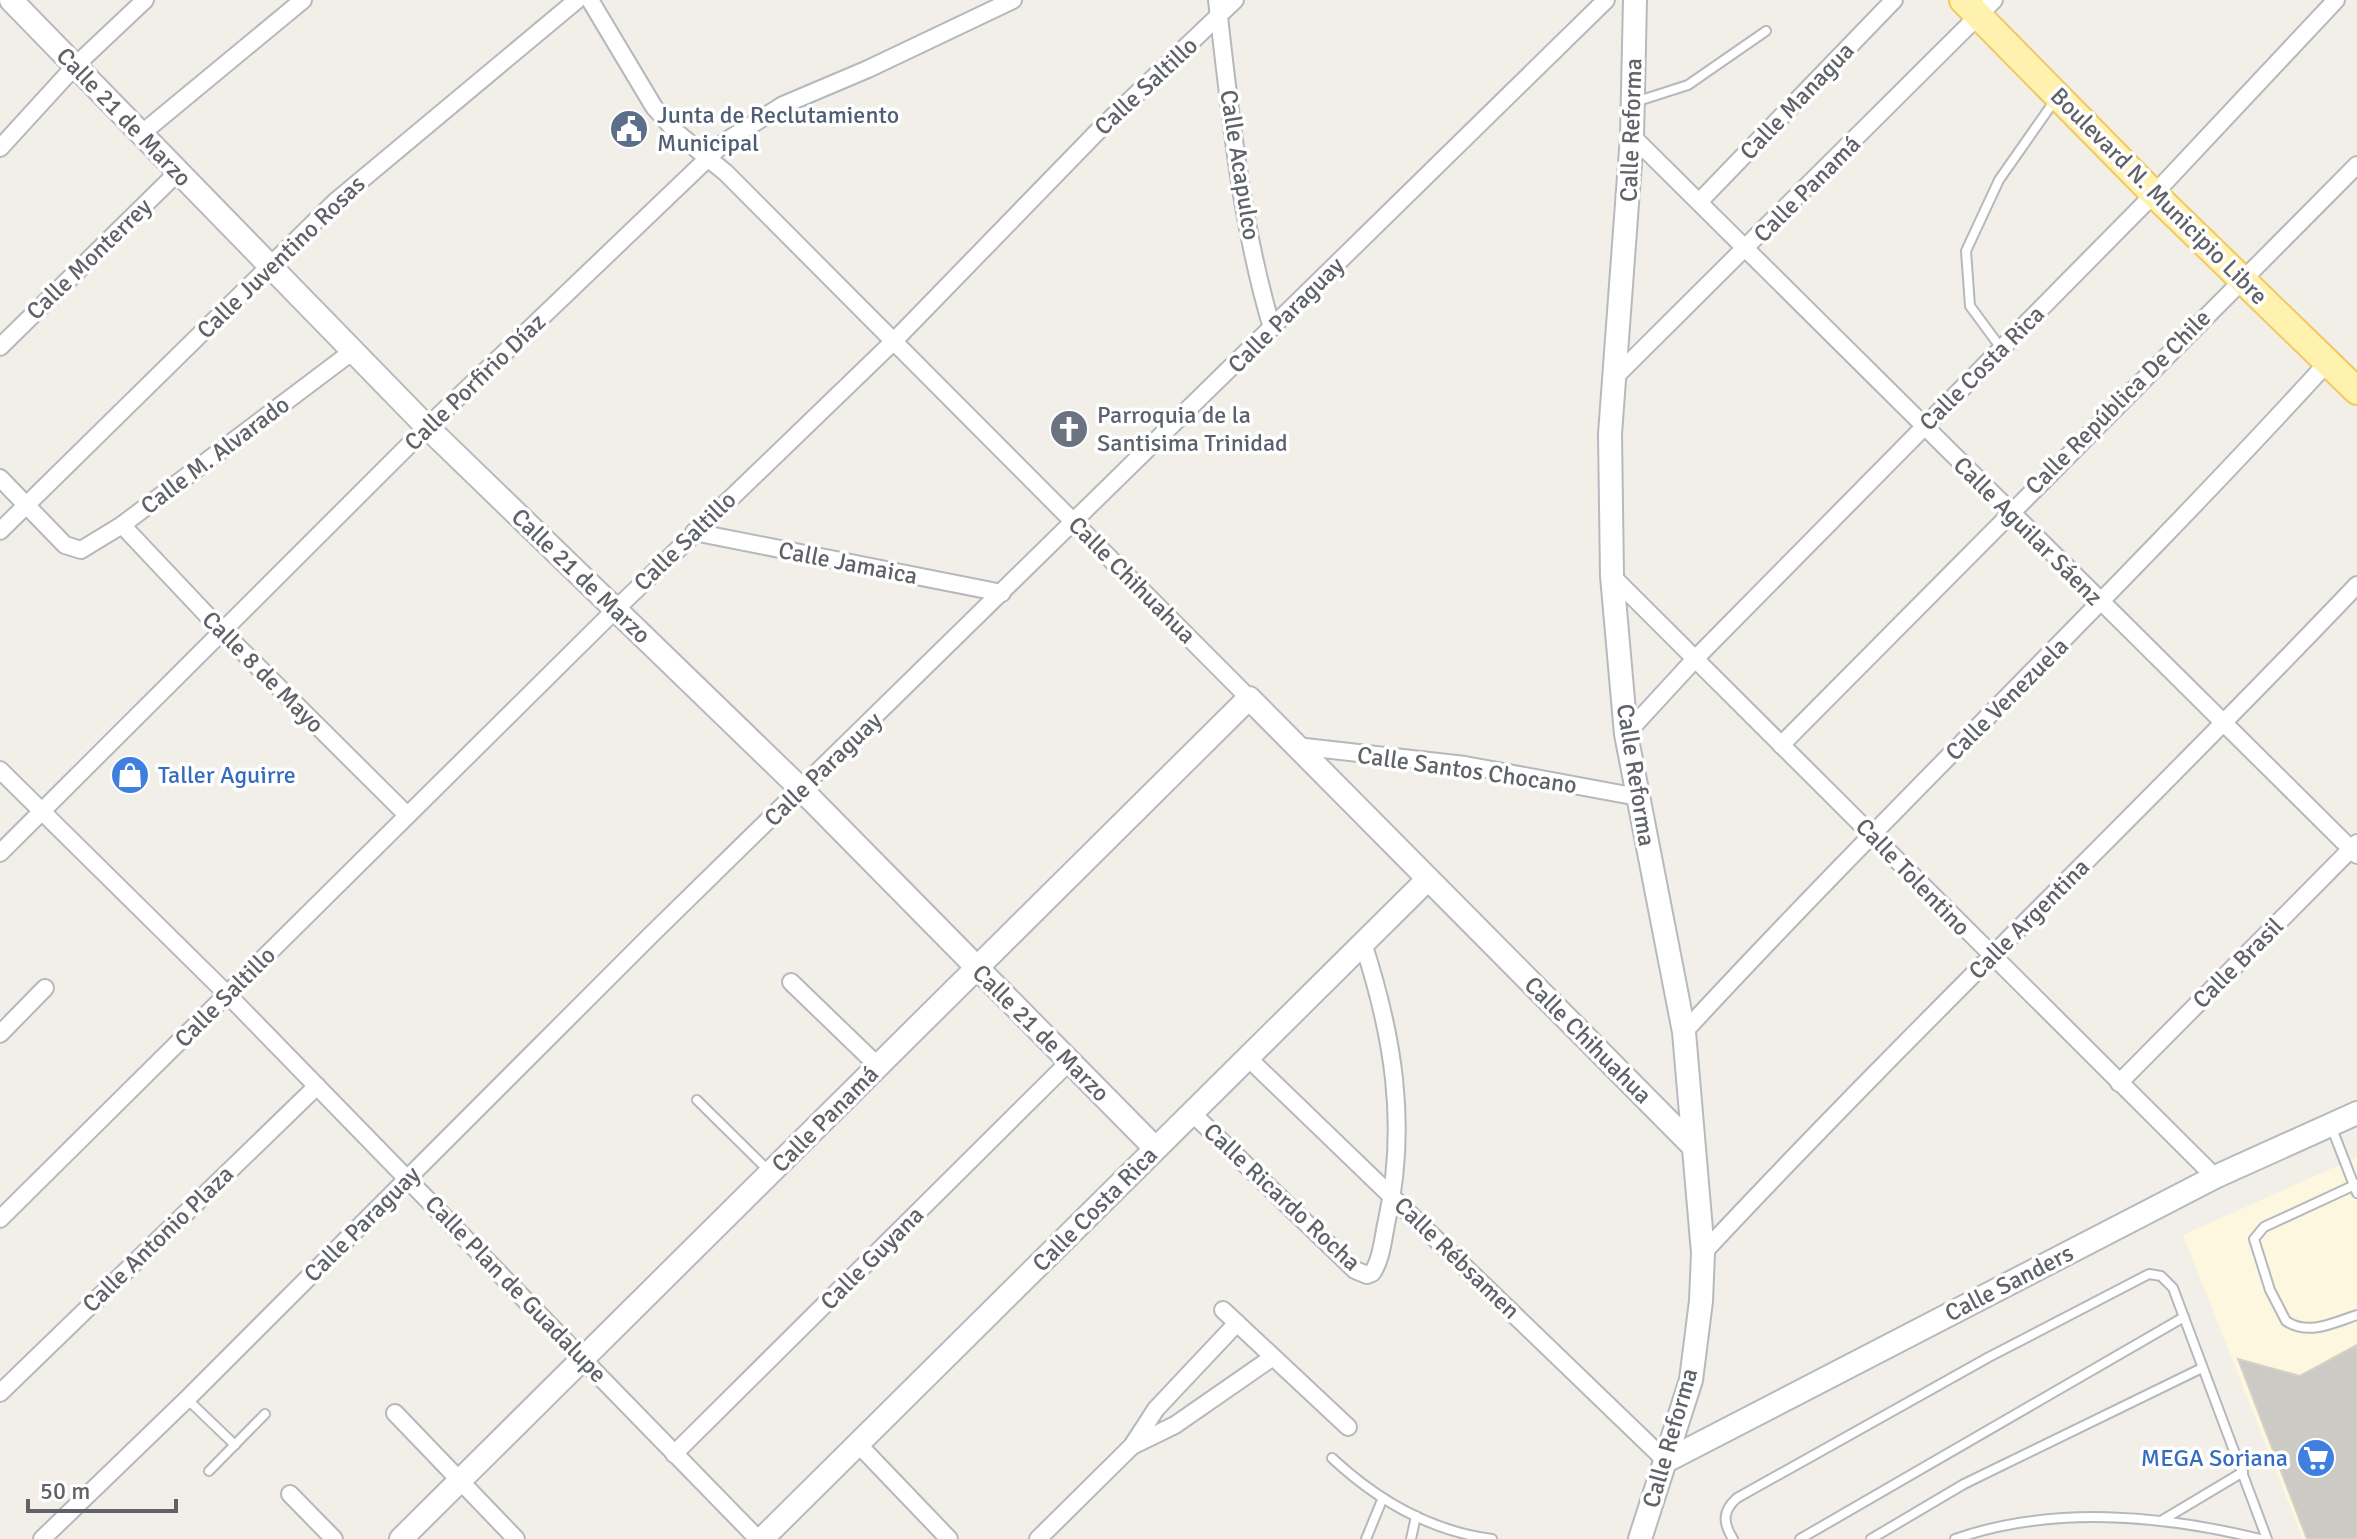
<svg xmlns="http://www.w3.org/2000/svg" width="2357" height="1539" viewBox="0 0 2357 1539" font-family="Signika,sans-serif">
<style>
.commercial{fill:#fef7e0}
.building{fill:#cccac5;stroke:#d6d1c6;stroke-width:2}
.lines{fill:none;stroke-linecap:round;stroke-linejoin:round}
.lane-casing{stroke:#b5b8bc;stroke-width:12}
.street-casing{stroke:#b5b8bc;stroke-width:20}
.secondary-casing{stroke:#b6babf;stroke-width:26}
.primary-casing{stroke:#f2c960;stroke-width:30}
.lane{stroke:#fff;stroke-width:8}
.street{stroke:#fff;stroke-width:16}
.secondary{stroke:#fff;stroke-width:22}
.primary{stroke:#fff2af;stroke-width:26}
.labels{text-anchor:middle;dominant-baseline:central;stroke-width:7;stroke-linejoin:round;paint-order:stroke}
.street-label{font-size:24px;fill:#5f6368;stroke:#fff}
.service-label{font-size:24px;fill:#4e5e75;stroke:#fff;text-anchor:start}
.worship-label{font-size:24px;fill:#5b616d;stroke:#fff;text-anchor:start}
.shop-label{font-size:24px;fill:#366cbe;stroke:#fff;text-anchor:start}
</style>
<rect width="100%" height="100%" fill="#f1efe8"/>
<polygon class="commercial" points="2357,1157 2357,1539 2303,1539 2183,1235"/>
<polygon class="building" points="2357,1345 2357,1539 2307,1539 2238,1359 2300,1376"/>
<g class="lines">
<defs>
<g id="lane">
<polyline points="1635,102 1688,85 1766,31"/>
<polyline points="2001,348 1970,306 1966,251 1999,180 2055,100"/>
<polyline points="697,1100 770,1172"/>
<polyline points="2331,1126 2357,1193"/>
<path d="M2357 1184 2264 1227 2254 1239 2270 1290 2286 1321C2308 1336 2333 1323 2357 1315"/>
<polyline points="187,1399 235,1445"/>
<path d="M1332 1458C1377 1500 1430 1531 1492 1539"/>
<polyline points="209,1471 265,1414"/>
<polyline points="2161,1521 2243,1472"/>
<polyline points="1366,1539 1382,1500"/>
<polyline points="1411,1539 1416,1516"/>
<path d="M1733 1539C1723 1523 1722 1511 1737 1498L1989 1357 2149 1274 2161 1276 2173 1288 2267 1539"/>
<polyline points="1800,1539 2184,1317"/>
<polyline points="1871,1539 1964,1484 2202,1368"/>
<path d="M1955 1539C2051 1505 2163 1515 2260 1539"/>
</g>
<g id="street">
<polyline points="590,0 654,107 676,132 726,173 1249,698"/>
<path d="M1217 0C1230 110 1240 221 1272 328"/>
<polyline points="141,134 303,0"/>
<polyline points="1632,136 2357,855"/>
<polyline points="0,148 75,66 145,0"/>
<polyline points="1699,202 1894,0"/>
<polyline points="0,347 178,172"/>
<polyline points="1617,375 1994,0"/>
<polyline points="0,478 65,545 81,550 122,525 353,351"/>
<polyline points="122,525 222,631 407,815"/>
<polyline points="0,531 335,202 577,0"/>
<polyline points="694,532 1002,593"/>
<polyline points="1612,576 2215,1177"/>
<polyline points="1626,734 1695,659 2154,194 2336,0"/>
<polyline points="1781,745 2357,165"/>
<polyline points="1296,746 1465,765 1638,797"/>
<polyline points="0,770 228,995 758,1539"/>
<polyline points="0,853 427,427 726,141 783,105 868,69 1013,0"/>
<polyline points="791,982 878,1066"/>
<path d="M1684 1032C1894 805 2119 591 2327 363"/>
<polyline points="0,1034 45,988"/>
<polyline points="1247,1057 1666,1461"/>
<polyline points="2119,1083 2357,843"/>
<path d="M1192 1113 1355 1270 1367 1275 1372 1273C1382 1259 1383 1237 1387 1220 1408 1124 1393 1035 1363 943"/>
<polyline points="0,1219 615,610 894,341 1101,128 1235,0"/>
<path d="M1703 1253C1916 1025 2142 811 2357 585"/>
<polyline points="1223,1310 1348,1427"/>
<polyline points="0,1393 317,1086"/>
<polyline points="395,1413 516,1539"/>
<polyline points="858,1444 949,1539"/>
<polyline points="1132,1446 1175,1425 1273,1357"/>
<polyline points="674,1454 1069,1062"/>
<polyline points="290,1494 334,1539"/>
<polyline points="42,1539 187,1399 652,934 1606,0"/>
<polyline points="1038,1539 1132,1446 1156,1409 1237,1323"/>
</g>
<g id="secondary">
<polyline points="11,0 427,427 802,790 1155,1148"/>
<polyline points="1635,0 1632,136 1610,434 1612,576 1626,734 1684,1032 1703,1253 1701,1301 1691,1380 1640,1539"/>
<polyline points="1666,1461 2215,1177 2357,1113"/>
<polyline points="401,1539 1249,698 1693,1146"/>
<polyline points="762,1539 1428,879"/>
</g>
<polyline id="primary" points="1963,0 2154,194 2357,391"/>
</defs>
<use href="#lane" class="lane-casing"/>
<use href="#street" class="street-casing"/>
<use href="#secondary" class="secondary-casing"/>
<use href="#primary" class="primary-casing"/>
<use href="#lane" class="lane"/>
<use href="#street" class="street"/>
<use href="#secondary" class="secondary"/>
<use href="#primary" class="primary"/>
</g>
<defs>
<symbol id="civic-disc" viewBox="-11 -11 22 22"><circle r="9.5" fill="#5c6f8a" stroke="#fff"/><path d="M-.6-6.5H3V-4.5H.6V-3L4-1V1h2V6H-6V1h2V-1L-.6-3ZM-1.2 2.5V6h2.4V2.5Z" fill="#fff"/></symbol>
<symbol id="church-disc" viewBox="-11 -11 22 22"><circle r="9.5" fill="#6b7280" stroke="#fff"/><path d="M-1.2-6h2.4v3.5h3.3v2.4h-3.3V6h-2.4V-.1h-3.3v-2.4h3.3Z" fill="#fff"/></symbol>
<symbol id="shop-disc" viewBox="-11 -11 22 22"><circle r="9.5" fill="#3f7fe0" stroke="#fff"/><path d="M-5-2.5h2.3a2.7 3.5 0 0 1 5.4 0H5L5.5 6h-11ZM-1.5-2.5h3a1.5 2.3 0 0 0-3 0Z" fill="#fff"/></symbol>
<symbol id="supermarket-disc" viewBox="-11 -11 22 22"><circle r="9.5" fill="#3f7fe0" stroke="#fff"/><path d="M-6-5.5h2.5l.6 2H6L4.5 2H-2.5L-4.4-4H-6ZM-1.5 3.2a1.3 1.3 0 1 0 .1 0ZM3 3.2a1.3 1.3 0 1 0 .1 0Z" fill="#fff"/></symbol>
</defs>
<g fill-rule="evenodd">
<use href="#civic-disc" x="607" y="107" width="44" height="44"/>
<use href="#church-disc" x="1047" y="407" width="44" height="44"/>
<use href="#shop-disc" x="108" y="753" width="44" height="44"/>
<use href="#supermarket-disc" x="2294" y="1436" width="44" height="44"/>
</g>
<g class="labels">
<g class="street-label">
<text transform="translate(1146 86) rotate(-43)">Calle Saltillo</text>
<text transform="translate(1797 101) rotate(-46)">Calle Managua</text>
<text transform="translate(124 117) rotate(46)">Calle 21 de Marzo</text>
<text transform="translate(1631 130) rotate(-88)">Calle Reforma</text>
<text transform="translate(1240 165) rotate(81)">Calle Acapulco</text>
<text transform="translate(1807 189) rotate(-45)">Calle Panamá</text>
<text transform="translate(2159 196) rotate(45)">Boulevard N. Municipio Libre</text>
<text transform="translate(281 257) rotate(-44)">Calle Juventino Rosas</text>
<text transform="translate(89 259) rotate(-44)">Calle Monterrey</text>
<text transform="translate(1286 315) rotate(-45)">Calle Paraguay</text>
<text transform="translate(1982 368) rotate(-45)">Calle Costa Rica</text>
<text transform="translate(475 382) rotate(-44)">Calle Porfirio Díaz</text>
<text transform="translate(2118 402) rotate(-45)">Calle República De Chile</text>
<text transform="translate(215 455) rotate(-37)">Calle M. Alvarado</text>
<text transform="translate(2028 531) rotate(45)">Calle Aguilar Sáenz</text>
<text transform="translate(685 541) rotate(-44)">Calle Saltillo</text>
<text transform="translate(848 563) rotate(11)">Calle Jamaica</text>
<text transform="translate(581 576) rotate(44)">Calle 21 de Marzo</text>
<text transform="translate(1132 580) rotate(45)">Calle Chihuahua</text>
<text transform="translate(263 672) rotate(45)">Calle 8 de Mayo</text>
<text transform="translate(2007 699) rotate(-45)">Calle Venezuela</text>
<text transform="translate(823 769) rotate(-44)">Calle Paraguay</text>
<text transform="translate(1467 770) rotate(8)">Calle Santos Chocano</text>
<text transform="translate(1636 775) rotate(81)">Calle Reforma</text>
<text transform="translate(1913 877) rotate(46)">Calle Tolentino</text>
<text transform="translate(2029 919) rotate(-45)">Calle Argentina</text>
<text transform="translate(2238 963) rotate(-45)">Calle Brasil</text>
<text transform="translate(225 997) rotate(-45)">Calle Saltillo</text>
<text transform="translate(1041 1033) rotate(45)">Calle 21 de Marzo</text>
<text transform="translate(1588 1040) rotate(45)">Calle Chihuahua</text>
<text transform="translate(825 1119) rotate(-45)">Calle Panamá</text>
<text transform="translate(1282 1197) rotate(43)">Calle Ricardo Rocha</text>
<text transform="translate(1095 1209) rotate(-45)">Calle Costa Rica</text>
<text transform="translate(362 1224) rotate(-45)">Calle Paraguay</text>
<text transform="translate(158 1239) rotate(-44)">Calle Antonio Plaza</text>
<text transform="translate(872 1258) rotate(-45)">Calle Guyana</text>
<text transform="translate(1457 1258) rotate(44)">Calle Rébsamen</text>
<text transform="translate(2009 1283) rotate(-27)">Calle Sanders</text>
<text transform="translate(516 1289) rotate(46)">Calle Plan de Guadalupe</text>
<text transform="translate(1670 1438) rotate(-74)">Calle Reforma</text>
</g>
<g class="service-label">
<text x="657" y="115">Junta de Reclutamiento<tspan x="657" dy="28">Municipal</tspan></text>
</g>
<g class="worship-label">
<text x="1097" y="415">Parroquia de la<tspan x="1097" dy="28">Santisima Trinidad</tspan></text>
</g>
<g class="shop-label">
<text x="158" y="775">Taller Aguirre</text>
<text x="2288" y="1458" text-anchor="end">MEGA Soriana</text>
</g>
</g>
<path d="M28 1499v12h148v-12" fill="none" stroke="#5f6368" stroke-width="4"/>
<text x="40" y="1499" font-size="24" fill="#5f6368" stroke="#ffffff" stroke-width="6" paint-order="stroke">50 m</text>
</svg>
